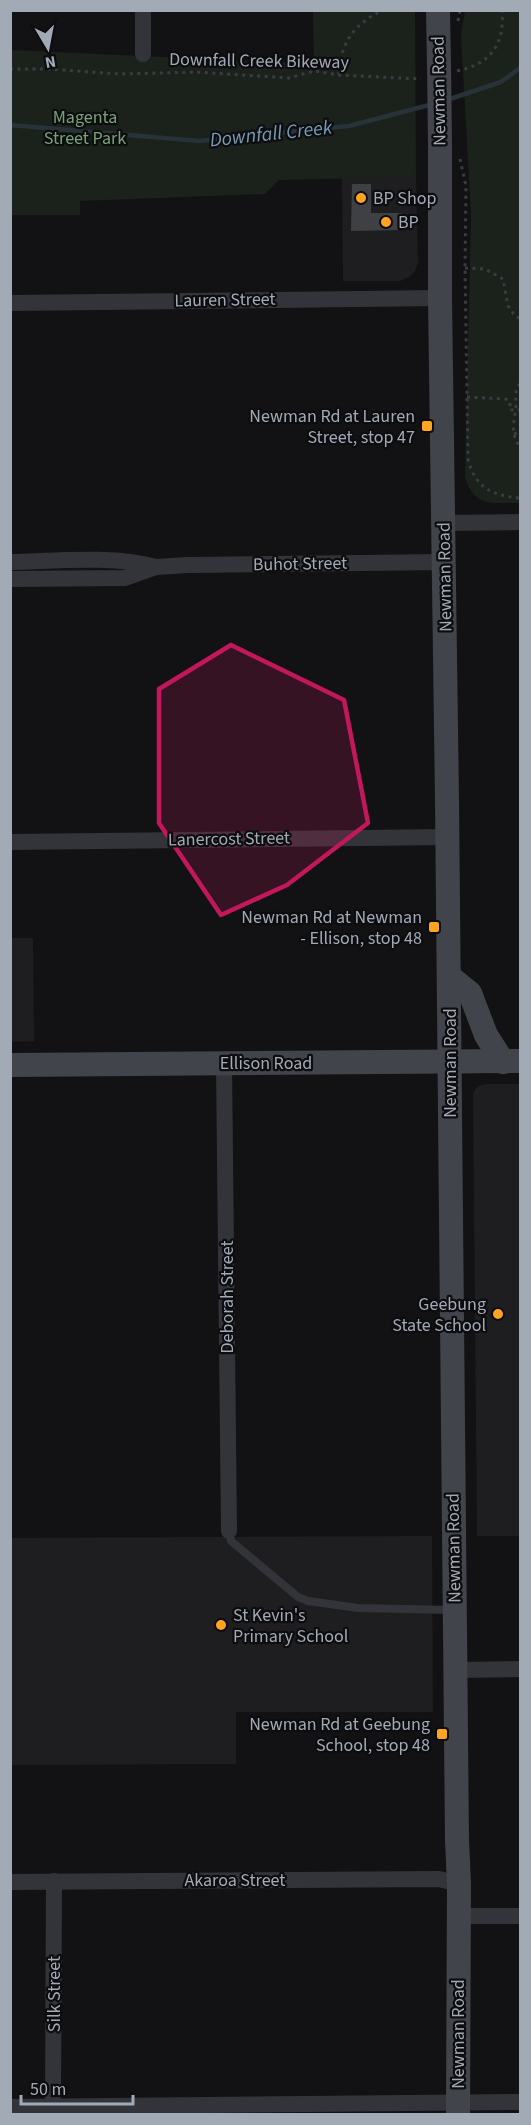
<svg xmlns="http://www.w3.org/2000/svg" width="531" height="2125" viewBox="0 0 531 2125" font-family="'Source Sans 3',sans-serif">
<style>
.built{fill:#1e1e21}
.green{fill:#1a221b}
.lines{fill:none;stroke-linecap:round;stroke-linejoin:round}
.stream{stroke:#283239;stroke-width:4.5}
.building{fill:#3e4044}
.path{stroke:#393c41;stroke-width:3;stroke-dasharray:3 4.5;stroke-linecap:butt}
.lane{stroke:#33343a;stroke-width:8}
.street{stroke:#33343a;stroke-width:16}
.secondary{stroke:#41444a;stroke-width:24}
.secondary-bridge{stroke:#41444a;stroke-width:24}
.marked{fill:#c2185b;fill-opacity:0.2;stroke:#c2185b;stroke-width:4.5;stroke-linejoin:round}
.poi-dot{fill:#ffa41f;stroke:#0d0d0f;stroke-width:2}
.labels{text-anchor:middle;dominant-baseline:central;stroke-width:4.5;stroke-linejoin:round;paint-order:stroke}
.street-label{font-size:18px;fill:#a2aab6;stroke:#0d0d0f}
.park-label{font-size:18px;fill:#78a377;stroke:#0d0d0f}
.poi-label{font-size:18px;fill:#a2aab6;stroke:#0d0d0f;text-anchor:end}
.water-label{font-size:20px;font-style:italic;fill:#769cb5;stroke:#0d0d0f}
</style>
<rect width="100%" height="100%" fill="#121214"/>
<g class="built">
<polygon points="416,177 418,262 415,271 409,277 400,281 343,281 342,178"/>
<polygon points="11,938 33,938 34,1041 11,1042"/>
<polygon points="485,1084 520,1084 520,1536 477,1536 473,1093 478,1086"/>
<polygon points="432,1536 433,1712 236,1712 236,1764 11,1765 10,1538"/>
</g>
<g class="green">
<polygon points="313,11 415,11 416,177 279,180 265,194 80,201 80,215 11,215 11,50 314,64"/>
<path d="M465 11H520V503C493 502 476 509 465 478L471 215 461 35Z"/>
</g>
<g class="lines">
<g class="stream">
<polyline points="447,100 501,82 520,68"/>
<polyline points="10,125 199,141 349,126 433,104"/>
</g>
</g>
<polygon class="building" points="352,184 371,184 371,213 402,213 402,230 351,231"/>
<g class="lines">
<g class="path">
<polyline points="458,21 460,10"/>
<polyline points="10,69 46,69 120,74 197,72 289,78 314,71 339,75 421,79"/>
<path d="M457 71C490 64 505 45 502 10"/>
<path d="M339 75C340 43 354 24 383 10"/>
<path d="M460 159 466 186 465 268 468 459C475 488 493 496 520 498"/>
<polyline points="465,268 485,269 503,279 508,306 516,317 520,318"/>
<path d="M520 384 517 387C515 394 516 400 516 407 514 423 510 433 520 447"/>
<polyline points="467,397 506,399 510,402 510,410 520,410"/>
<polyline points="514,434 520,432"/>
</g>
<polyline class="lane" points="229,1531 231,1541 298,1597 308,1601 358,1608 453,1610"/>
<g class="street">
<polyline points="143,54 143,10"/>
<polyline points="10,303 440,298"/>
<polyline points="444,523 520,522"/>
<path d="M10 562C56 561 112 555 156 567"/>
<polyline points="10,579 125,578 156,567 187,565 444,562"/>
<polyline points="10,842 448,837"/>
<polyline points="224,1064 229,1531"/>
<polyline points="456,1670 520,1669"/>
<polyline points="10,1882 439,1879 459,1884"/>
<polyline points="458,1916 520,1916"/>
<polyline points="10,2107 520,2102"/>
<polyline points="53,2107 54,1881"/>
</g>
<g class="secondary">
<polyline points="438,10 439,65"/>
<polyline points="440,145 440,298 447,800 457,1840 459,1884 458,2114"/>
<polyline points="449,976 470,993 486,1035 503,1062"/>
<polyline points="10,1065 520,1061"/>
</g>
<polyline class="secondary-bridge" points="439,65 440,145"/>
</g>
<path class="marked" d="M231 645 344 700 368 823 287 885 221 915 159 823V689Z"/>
<g class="poi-dot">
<circle cx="361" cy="198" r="6"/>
<circle cx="386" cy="222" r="6"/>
<rect x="421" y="420" width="12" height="12" rx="3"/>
<rect x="428" y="921" width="12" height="12" rx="3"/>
<circle cx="498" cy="1314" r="6"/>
<circle cx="221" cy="1625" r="6"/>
<rect x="436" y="1728" width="12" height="12" rx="3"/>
</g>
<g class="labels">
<g class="street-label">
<text transform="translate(259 61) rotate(1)">Downfall Creek Bikeway</text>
<text transform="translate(439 91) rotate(-91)">Newman Road</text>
<text transform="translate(225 300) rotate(-1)">Lauren Street</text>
<text transform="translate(300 564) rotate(-1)">Buhot Street</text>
<text transform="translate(445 577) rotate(-91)">Newman Road</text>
<text transform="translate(229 839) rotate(-1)">Lanercost Street</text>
<text x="266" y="1063">Ellison Road</text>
<text transform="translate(450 1063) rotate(-90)">Newman Road</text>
<text transform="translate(227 1297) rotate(-90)">Deborah Street</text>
<text transform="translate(454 1548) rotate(-91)">Newman Road</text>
<text x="235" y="1880">Akaroa Street</text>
<text transform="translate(54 1994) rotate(-90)">Silk Street</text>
<text transform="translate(458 2034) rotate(-90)">Newman Road</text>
</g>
<g class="park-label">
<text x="85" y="117">Magenta<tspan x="85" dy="21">Street Park</tspan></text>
</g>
<g class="poi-label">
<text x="373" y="198" text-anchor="start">BP Shop</text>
<text x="398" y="222" text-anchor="start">BP</text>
<text x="415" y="416">Newman Rd at Lauren<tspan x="415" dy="21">Street, stop 47</tspan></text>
<text x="422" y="917">Newman Rd at Newman<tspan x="422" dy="21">- Ellison, stop 48</tspan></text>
<text x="486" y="1304">Geebung<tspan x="486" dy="21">State School</tspan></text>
<text x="233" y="1615" text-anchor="start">St Kevin's<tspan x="233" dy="21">Primary School</tspan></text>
<text x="430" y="1724">Newman Rd at Geebung<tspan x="430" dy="21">School, stop 48</tspan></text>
</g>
<g class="water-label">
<text transform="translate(271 134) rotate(-6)">Downfall Creek</text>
</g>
</g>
<rect width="531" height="2125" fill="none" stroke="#a2aab6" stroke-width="24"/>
<g transform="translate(48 48) rotate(170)" stroke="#0d0d0f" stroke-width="4.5" paint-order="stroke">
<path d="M0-4.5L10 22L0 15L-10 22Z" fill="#a2aab6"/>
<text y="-9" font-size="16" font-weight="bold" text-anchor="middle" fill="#a2aab6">N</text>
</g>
<path d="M21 2095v9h112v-9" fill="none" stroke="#a2aab6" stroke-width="3"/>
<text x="30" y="2095" font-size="18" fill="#a2aab6" stroke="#0d0d0f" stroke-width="4.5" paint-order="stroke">50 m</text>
</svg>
